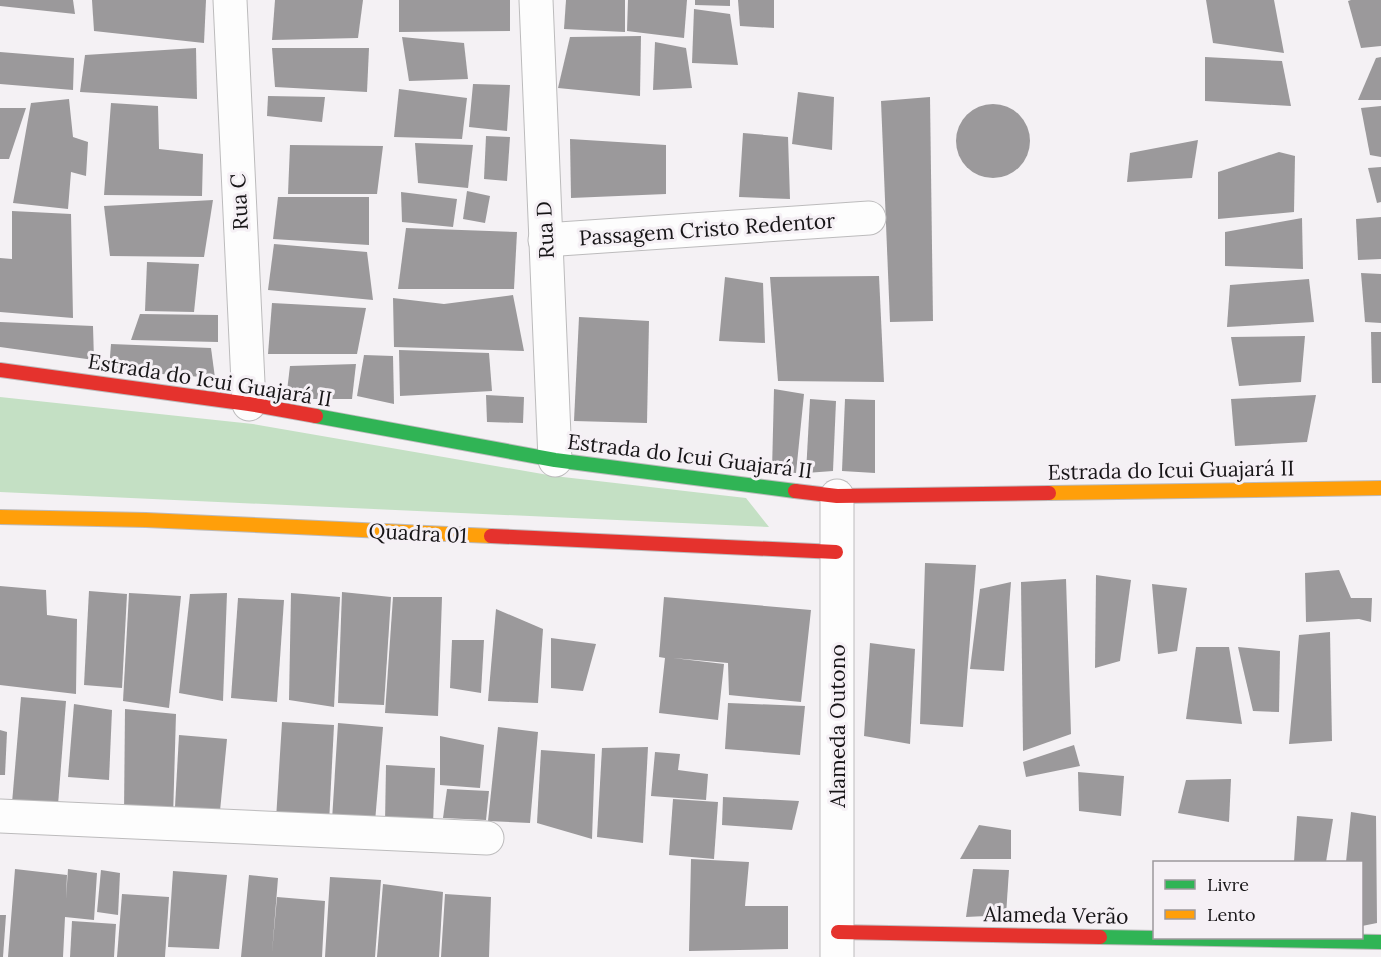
<svg xmlns="http://www.w3.org/2000/svg" width="1381" height="957" viewBox="0 0 1381 957" font-family="Lora,serif">
<style>
.green{fill:#c4e0c4}
.building{fill:#9b999b}
.lines{fill:none;stroke-linecap:round;stroke-linejoin:round}
.street-casing{stroke:#bcbbbc;stroke-width:35}
.fast-casing{stroke:#bcbbbc;stroke-width:16}
.slow-casing{stroke:#bcbbbc;stroke-width:16}
.jam-casing{stroke:#bcbbbc;stroke-width:16}
.street{stroke:#fdfdfd;stroke-width:33}
.fast{stroke:#30b455;stroke-width:14}
.slow{stroke:#ff9f0a;stroke-width:14}
.jam{stroke:#e5322d;stroke-width:14}
.labels{text-anchor:middle;dominant-baseline:central;stroke-width:6;stroke-linejoin:round;paint-order:stroke}
.street-label{font-size:21px;fill:#171517;stroke:#f5f0f5}
</style>
<rect width="100%" height="100%" fill="#f4f1f4"/>
<polygon class="green" points="0,397 253,424 554,476 746,498 769,527 0,492"/>
<g class="building">
<polygon points="0,0 73,0 75,14 0,6"/>
<polygon points="92,0 206,0 204,43 94,31"/>
<polygon points="275,0 363,0 358,38 272,40"/>
<polygon points="399,0 510,0 510,31 399,32"/>
<polygon points="566,0 625,0 625,32 564,29"/>
<polygon points="628,0 687,0 684,38 627,31"/>
<polygon points="695,0 730,0 730,6 695,5"/>
<polygon points="738,0 774,0 774,28 740,26"/>
<polygon points="1206,0 1274,0 1284,53 1213,43"/>
<polygon points="1351,0 1381,0 1381,46 1361,48 1348,1"/>
<polygon points="694,9 730,14 738,65 692,63"/>
<polygon points="641,36 640,96 558,88 570,37"/>
<polygon points="402,37 464,43 468,79 409,81"/>
<polygon points="655,42 686,48 692,88 653,90"/>
<polygon points="196,48 197,99 80,92 85,55"/>
<polygon points="272,48 369,48 367,92 275,87"/>
<polygon points="0,52 74,58 73,90 0,84"/>
<polygon points="1205,57 1282,61 1291,106 1205,101"/>
<polygon points="1381,57 1381,100 1358,100 1376,58"/>
<polygon points="473,84 510,85 507,131 469,127"/>
<polygon points="399,89 467,98 462,139 394,137"/>
<polygon points="798,92 834,97 832,150 792,144"/>
<polygon points="268,96 325,97 322,122 267,116"/>
<polygon points="930,97 933,321 890,322 881,101"/>
<polygon points="69,99 73,137 88,142 86,176 71,172 68,209 13,203 31,103"/>
<polygon points="111,103 158,106 159,149 203,154 202,196 104,195"/>
<circle cx="993" cy="141" r="37"/>
<polygon points="1381,106 1381,157 1370,155 1361,108"/>
<polygon points="0,108 26,108 9,159 0,159"/>
<polygon points="743,133 788,137 790,199 739,197"/>
<polygon points="486,136 510,137 507,181 484,179"/>
<polygon points="570,139 666,145 666,194 571,198"/>
<polygon points="1198,140 1192,178 1127,182 1130,153"/>
<polygon points="415,143 473,145 468,188 418,183"/>
<polygon points="290,145 383,146 377,194 288,194"/>
<polygon points="1279,152 1295,156 1294,212 1218,219 1218,172"/>
<polygon points="1381,167 1381,202 1377,203 1368,168"/>
<polygon points="467,191 490,196 485,223 463,219"/>
<polygon points="401,192 457,199 453,227 402,222"/>
<polygon points="278,197 369,197 369,245 273,239"/>
<polygon points="213,200 204,257 110,256 104,206"/>
<polygon points="12,211 71,214 73,318 0,312 0,258 12,259"/>
<polygon points="1381,217 1381,259 1358,260 1356,219"/>
<polygon points="1302,218 1303,269 1225,266 1225,232"/>
<polygon points="406,228 517,232 514,289 398,289"/>
<polygon points="274,244 367,252 373,300 268,290"/>
<polygon points="147,262 199,264 194,312 145,311"/>
<polygon points="1361,273 1381,274 1381,323 1365,322"/>
<polygon points="879,276 884,382 778,381 770,277"/>
<polygon points="725,277 763,283 765,343 719,341"/>
<polygon points="1309,279 1314,322 1227,327 1230,285"/>
<polygon points="513,295 524,351 394,347 393,298 444,304"/>
<polygon points="272,303 366,308 357,354 268,354"/>
<polygon points="140,314 218,315 218,342 131,340"/>
<polygon points="579,317 649,321 647,423 574,421"/>
<polygon points="0,322 93,326 94,360 0,347"/>
<polygon points="1371,332 1381,332 1381,383 1372,383"/>
<polygon points="1305,336 1301,382 1239,386 1231,337"/>
<polygon points="111,344 211,348 215,378 109,370"/>
<polygon points="399,350 489,353 492,391 400,396"/>
<polygon points="364,355 393,356 394,404 357,396"/>
<polygon points="356,364 352,399 286,399 290,366"/>
<polygon points="774,389 804,394 796,473 772,471"/>
<polygon points="486,395 524,397 523,423 487,422"/>
<polygon points="1316,395 1307,442 1235,446 1231,399"/>
<polygon points="810,399 836,401 833,471 806,473"/>
<polygon points="845,399 875,400 875,473 842,471"/>
<polygon points="925,563 976,565 963,727 920,724"/>
<polygon points="1339,570 1351,598 1372,598 1371,622 1359,619 1306,622 1305,573"/>
<polygon points="1096,575 1131,580 1120,661 1095,668"/>
<polygon points="1066,579 1071,734 1023,751 1021,582"/>
<polygon points="1011,582 1004,671 970,669 980,589"/>
<polygon points="1152,584 1187,588 1177,651 1158,654"/>
<polygon points="0,586 46,590 47,615 77,619 76,694 0,685"/>
<polygon points="89,591 127,594 122,688 84,685"/>
<polygon points="342,592 391,597 384,705 338,703"/>
<polygon points="129,593 181,596 169,708 123,701"/>
<polygon points="227,593 223,701 179,693 190,594"/>
<polygon points="291,593 340,597 334,707 289,700"/>
<polygon points="393,597 442,597 438,716 385,713"/>
<polygon points="664,597 811,610 801,702 729,695 728,663 673,658 724,664 718,720 659,713 665,658 659,657"/>
<polygon points="238,598 284,600 277,702 231,698"/>
<polygon points="496,609 543,629 538,703 488,701"/>
<polygon points="1330,632 1332,741 1289,744 1299,635"/>
<polygon points="551,638 596,644 583,691 551,688"/>
<polygon points="452,640 484,640 481,693 450,688"/>
<polygon points="870,643 915,649 910,744 864,736"/>
<polygon points="1196,647 1229,647 1242,724 1186,719"/>
<polygon points="1238,647 1280,651 1279,712 1253,711"/>
<polygon points="21,697 66,701 58,805 12,803"/>
<polygon points="728,703 805,706 800,755 725,749"/>
<polygon points="74,704 112,710 109,780 68,777"/>
<polygon points="125,709 176,714 173,818 124,814"/>
<polygon points="282,722 334,725 329,823 276,819"/>
<polygon points="338,723 383,727 375,822 332,820"/>
<polygon points="498,727 538,732 530,823 488,821"/>
<polygon points="0,730 7,732 5,775 0,775"/>
<polygon points="179,735 227,739 220,811 175,807"/>
<polygon points="440,736 484,745 480,788 440,785"/>
<polygon points="1074,745 1080,766 1026,777 1023,762"/>
<polygon points="648,747 643,843 597,837 602,748"/>
<polygon points="541,750 595,754 592,839 537,823"/>
<polygon points="655,752 680,754 678,770 708,774 706,800 651,796"/>
<polygon points="386,765 435,768 433,825 385,823"/>
<polygon points="1078,772 1124,776 1121,816 1079,811"/>
<polygon points="1231,779 1229,822 1178,813 1186,780"/>
<polygon points="447,789 489,791 486,820 443,818"/>
<polygon points="723,797 799,801 792,830 722,825"/>
<polygon points="673,799 718,802 714,859 669,855"/>
<polygon points="1351,812 1376,816 1377,923 1362,926 1362,862 1346,862"/>
<polygon points="1297,816 1333,819 1326,862 1294,862"/>
<polygon points="979,825 1011,830 1011,859 960,859"/>
<polygon points="691,859 749,862 745,906 788,906 788,949 689,951"/>
<polygon points="15,869 67,875 66,899 68,869 97,873 94,920 65,917 63,957 8,957"/>
<polygon points="973,869 1009,870 1006,915 966,917"/>
<polygon points="101,870 120,873 118,915 97,912"/>
<polygon points="173,871 227,875 219,949 168,947"/>
<polygon points="249,875 278,878 272,953 277,897 325,901 322,957 241,957"/>
<polygon points="330,877 381,880 375,957 325,957"/>
<polygon points="383,884 443,892 439,957 377,957"/>
<polygon points="122,894 169,897 165,957 117,957"/>
<polygon points="445,894 491,897 489,957 441,957"/>
<polygon points="0,915 6,915 3,957 0,957"/>
<polygon points="72,921 116,924 114,957 70,957"/>
</g>
<g class="lines">
<defs>
<g id="street">
<polyline points="230,0 249,404"/>
<polyline points="536,0 555,460"/>
<polyline points="545,240 869,218"/>
<polyline points="837,496 837,957"/>
<polyline points="0,816 487,838"/>
</g>
<g id="fast">
<polyline points="316,416 555,460 795,491"/>
<polyline points="1100,937 1381,942"/>
</g>
<g id="slow">
<polyline points="1049,493 1381,488"/>
<polyline points="0,517 146,520 491,536"/>
</g>
<g id="jam">
<polyline points="0,370 249,404 316,416"/>
<polyline points="795,491 837,496 1049,493"/>
<polyline points="491,536 836,552"/>
<polyline points="838,932 1100,937"/>
</g>
</defs>
<use href="#street" class="street-casing"/>
<use href="#fast" class="fast-casing"/>
<use href="#slow" class="slow-casing"/>
<use href="#jam" class="jam-casing"/>
<use href="#street" class="street"/>
<use href="#fast" class="fast"/>
<use href="#slow" class="slow"/>
<use href="#jam" class="jam"/>
</g>
<g class="labels">
<g class="street-label">
<text transform="translate(239 202) rotate(-93)">Rua C</text>
<text transform="translate(707 229) rotate(-4)">Passagem Cristo Redentor</text>
<text transform="translate(545 230) rotate(-93)">Rua D</text>
<text transform="translate(210 380) rotate(9)">Estrada do Icui Guajará II</text>
<text transform="translate(690 456) rotate(7)">Estrada do Icui Guajará II</text>
<text transform="translate(1171 470) rotate(-1)">Estrada do Icui Guajará II</text>
<text transform="translate(418 533) rotate(3)">Quadra 01</text>
<text transform="translate(837 726) rotate(-90)">Alameda Outono</text>
<text transform="translate(1056 915) rotate(1)">Alameda Verão</text>
</g>
</g>
<rect x="1153" y="861" width="210" height="78" fill="#f5f0f5" stroke="#9c989c" stroke-width="1.5"/>
<rect x="1165" y="880" width="30" height="9" fill="#30b455" stroke="#9c989c" stroke-width="1.5"/>
<text x="1207" y="891" font-size="18" fill="#171517">Livre</text>
<rect x="1165" y="910" width="30" height="9" fill="#ff9f0a" stroke="#9c989c" stroke-width="1.5"/>
<text x="1207" y="921" font-size="18" fill="#171517">Lento</text>
</svg>
